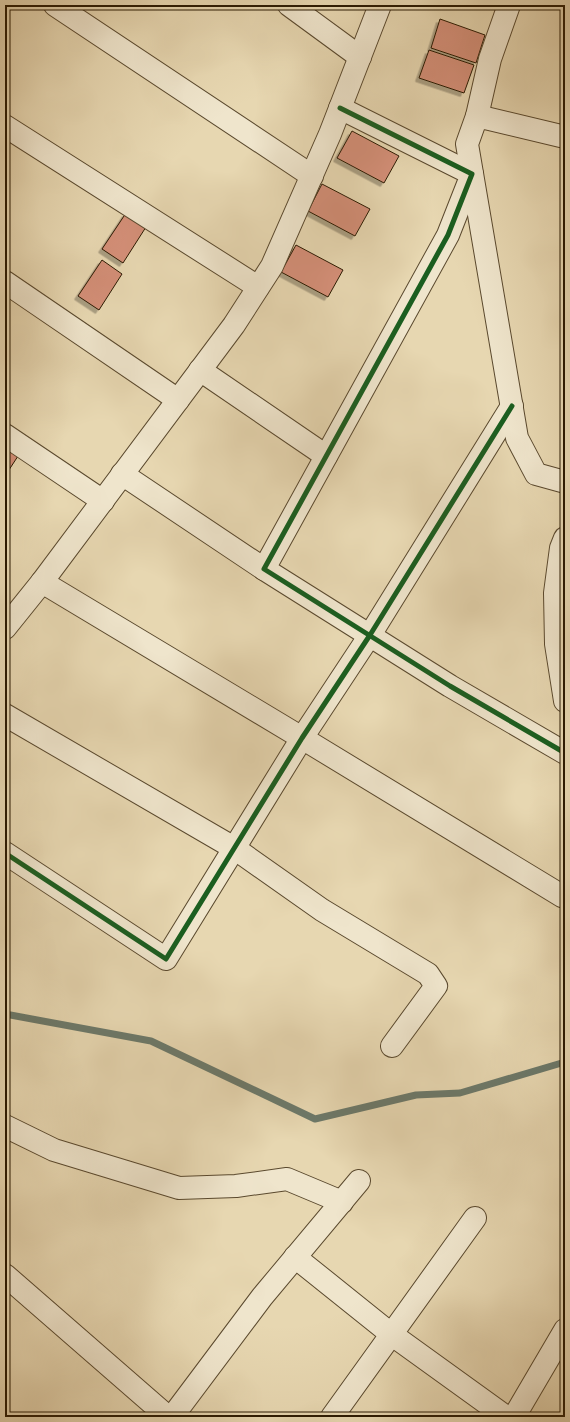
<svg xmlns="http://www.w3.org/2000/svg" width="570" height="1422" viewBox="0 0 570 1422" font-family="'IM FELL DW Pica',serif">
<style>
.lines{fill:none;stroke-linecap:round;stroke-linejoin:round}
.stream{stroke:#6c796a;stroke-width:7}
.building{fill:#d48f78;stroke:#2b1a02;filter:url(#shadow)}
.minor-casing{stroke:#5a492e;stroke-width:24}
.minor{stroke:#efe5cc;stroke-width:22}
.cycleway-casing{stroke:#efe5cc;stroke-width:8}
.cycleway{stroke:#1b5e20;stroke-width:5}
</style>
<defs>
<filter id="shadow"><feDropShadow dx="-3.5" dy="3.5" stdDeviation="0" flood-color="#0004"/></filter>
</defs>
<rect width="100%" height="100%" fill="#e7d7b1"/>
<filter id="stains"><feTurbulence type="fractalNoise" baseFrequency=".005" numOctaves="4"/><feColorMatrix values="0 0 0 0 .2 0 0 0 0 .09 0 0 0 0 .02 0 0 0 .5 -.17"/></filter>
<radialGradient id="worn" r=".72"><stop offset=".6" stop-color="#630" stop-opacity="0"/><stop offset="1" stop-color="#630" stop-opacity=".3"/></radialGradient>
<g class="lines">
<polyline class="stream" points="5,1014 151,1041 315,1119 416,1095 460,1093 565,1062"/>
</g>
<g class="building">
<polygon points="440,19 485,35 476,63 431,48"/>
<polygon points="429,50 474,65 464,93 419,78"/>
<polygon points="352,131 399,156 384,183 337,158"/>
<polygon points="322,184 370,209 355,236 308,211"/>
<polygon points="126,213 146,227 123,263 102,249"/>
<polygon points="296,245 343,270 328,297 281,272"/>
<polygon points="102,260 122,274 99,310 78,296"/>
<polygon points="5,443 20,453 5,476"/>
</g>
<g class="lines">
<defs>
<g id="minor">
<polyline points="55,5 312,176"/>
<polyline points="289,5 360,57"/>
<polyline points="340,108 472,174 448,235 264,569 450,686 565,753"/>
<polyline points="477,116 490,59 509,5"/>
<polyline points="5,126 258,287"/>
<polyline points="565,137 477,116 467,144 517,438 536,474 565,482"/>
<polyline points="5,282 178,400"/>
<polyline points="200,370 326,456"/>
<polyline points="5,435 103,501"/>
<polyline points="122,474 264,569"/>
<polyline points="565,538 561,548 555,593 556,644 565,701"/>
<polyline points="42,582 302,738 562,896 565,897"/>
<polyline points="5,628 42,582 234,325 272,266 330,134 380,5"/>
<polyline points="5,715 234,848 322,910 428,974 436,986 392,1046"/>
<polyline points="5,853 166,959 302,738 370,635 512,406"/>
<polyline points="5,1126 54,1150 179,1188 236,1186 287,1179 342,1202"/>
<polyline points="295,1257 391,1334 506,1417"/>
<polyline points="5,1275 168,1417"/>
<polyline points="172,1417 262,1297 359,1181"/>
<polyline points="332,1417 475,1218"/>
<polyline points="514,1417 565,1330"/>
</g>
</defs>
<use href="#minor" class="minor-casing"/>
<use href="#minor" class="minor"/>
<defs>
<g id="cycleway">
<polyline points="340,108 472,174 448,235 264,569 450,686 565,753"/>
<polyline points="5,853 166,959 302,738 370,635 512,406"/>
</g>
</defs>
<use href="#cycleway" class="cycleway-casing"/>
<use href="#cycleway" class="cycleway"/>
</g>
<rect width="570" height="1422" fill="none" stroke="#e7d7b1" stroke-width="20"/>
<rect x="6" y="6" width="558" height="1410" fill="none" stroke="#2b1a02" stroke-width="2"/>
<rect x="10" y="10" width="550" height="1402" fill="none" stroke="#2b1a02"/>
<rect width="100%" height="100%" filter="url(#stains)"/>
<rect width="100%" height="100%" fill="url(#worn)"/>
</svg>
